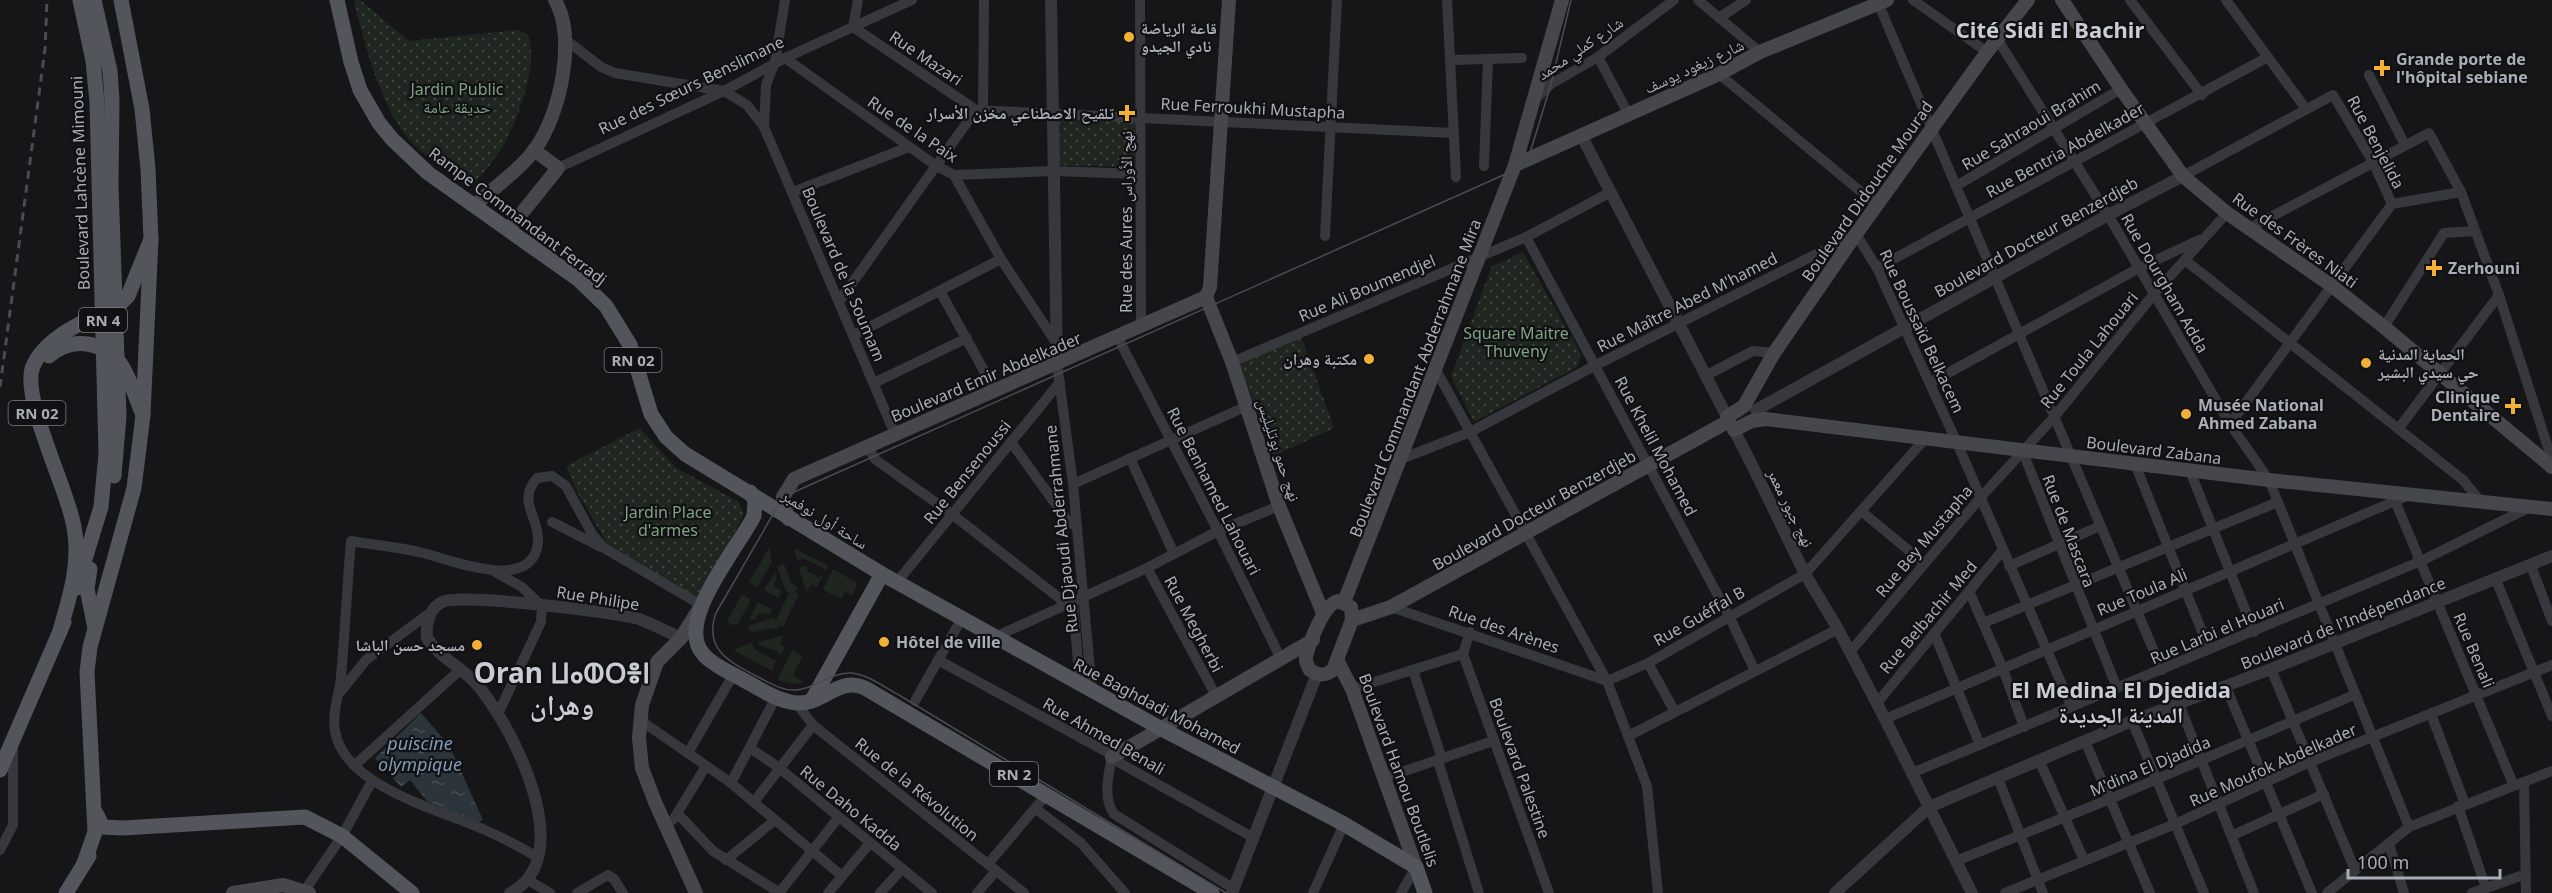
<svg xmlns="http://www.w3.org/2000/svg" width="2552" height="893" viewBox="0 0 2552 893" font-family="'Noto Sans','Noto Naskh Arabic','Noto Sans Tifinagh',sans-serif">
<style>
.grass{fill:#1e261f}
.garden{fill:url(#garden-dots)}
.water{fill:url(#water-ripples)}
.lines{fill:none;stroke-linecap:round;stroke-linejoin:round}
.minor{stroke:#37383d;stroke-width:10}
.tertiary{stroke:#37383d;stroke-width:12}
.secondary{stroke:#45474d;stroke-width:14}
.primary{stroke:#53555c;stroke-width:15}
.tram{stroke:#4a4c52;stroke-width:1.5}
.rail{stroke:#4a4c52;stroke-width:3;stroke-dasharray:8 6;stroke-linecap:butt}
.primary-bridge{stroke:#53555c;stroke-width:15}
.poi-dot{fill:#f2b134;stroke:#111113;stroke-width:2}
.labels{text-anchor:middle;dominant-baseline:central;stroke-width:4.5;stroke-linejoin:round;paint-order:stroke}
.shield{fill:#111113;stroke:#7b7e86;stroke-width:1.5}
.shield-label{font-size:15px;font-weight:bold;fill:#a8adb8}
.poi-label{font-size:16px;font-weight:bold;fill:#a8adb8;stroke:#111113;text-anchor:start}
.street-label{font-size:16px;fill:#a8adb8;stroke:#111113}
.park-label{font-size:16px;fill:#7fa381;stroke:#111113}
.water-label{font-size:18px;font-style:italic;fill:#7f9bb3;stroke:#111113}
.district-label{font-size:22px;font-weight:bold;fill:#c9ccd4;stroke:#111113}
.town-label{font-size:28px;font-weight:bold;fill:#c9ccd4;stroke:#111113}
</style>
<defs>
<pattern id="garden-dots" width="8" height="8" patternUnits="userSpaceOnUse" patternTransform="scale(1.5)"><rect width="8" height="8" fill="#1e261f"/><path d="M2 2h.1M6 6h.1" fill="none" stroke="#3c433d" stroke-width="1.8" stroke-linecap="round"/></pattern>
<pattern id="water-ripples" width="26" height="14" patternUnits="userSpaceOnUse" patternTransform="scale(1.5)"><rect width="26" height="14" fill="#2c353c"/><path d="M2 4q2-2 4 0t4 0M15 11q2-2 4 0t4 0" fill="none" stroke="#485056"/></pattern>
</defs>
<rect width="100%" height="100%" fill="#161618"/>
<g class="grass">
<polygon points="769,548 772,562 757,587 749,582"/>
<polygon points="796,549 828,566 826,570 805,559 797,560 794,550"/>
<polygon points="784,564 792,584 797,587 795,592 799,594 783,627 779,625 776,630 772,628 750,633 748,626 772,618 776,620 789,593 786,591 777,567"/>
<polygon points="806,566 808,571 818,577 823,576 817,587 812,584 806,592 799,567"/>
<polygon points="833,569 857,583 853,595 845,592 841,599 823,589"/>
<polygon points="775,572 777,578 774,585 782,592 778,598 764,590"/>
<polygon points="742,594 751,600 738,624 731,625 727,621"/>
<polygon points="758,602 772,609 770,615 759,613 755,619 749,620"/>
<polygon points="783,635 780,644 785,647 780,656 778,652 759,645 759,642"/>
<polygon points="752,643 754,649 776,661 772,671 733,650"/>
<polygon points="792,650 803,656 793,675 804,683 791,684 777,680"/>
</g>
<g class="garden">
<path d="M354 0H360L409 41 518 30 528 35C540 64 515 129 498 154 490 165 481 176 471 186 453 173 430 161 414 145 381 111 365 45 354 0Z"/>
<polygon points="1055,115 1135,120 1135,167 1056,165"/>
<polygon points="1523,252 1581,354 1577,367 1474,422 1451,376 1492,266"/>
<polygon points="1301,336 1334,428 1273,456 1240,364"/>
<polygon points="640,428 675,467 739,502 744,514 700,599 608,545 577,492 566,466"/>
</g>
<polygon class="water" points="421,713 449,745 483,820 476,823 427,801 410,780 401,787 375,758"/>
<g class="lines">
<g class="minor">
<polyline points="858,0 853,27 976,110 1453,133"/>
<polyline points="1140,0 1141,327"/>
<polyline points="1447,0 1456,177"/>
<polyline points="1698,0 1760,52"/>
<polyline points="1880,0 1879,5 2162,670"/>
<polyline points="1913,0 1987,52"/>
<polyline points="2130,0 2202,95"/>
<polyline points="2226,0 2306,109"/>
<polyline points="1719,18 1746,0"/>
<polyline points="566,40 601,67 615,73 724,91 747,105 764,127 895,434"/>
<polyline points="1998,40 2108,215 2230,424 2269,480 2409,827"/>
<polyline points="1598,57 1629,115"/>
<polyline points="785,58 935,165 954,175 1001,259 1055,341"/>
<polyline points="1451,60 1522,58"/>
<polyline points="1719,74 1877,205"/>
<polyline points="2369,75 2405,145"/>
<polyline points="1533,101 1551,84 1598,57 1674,0"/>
<polyline points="983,110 984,0"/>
<polyline points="764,127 766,85 775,62 785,0"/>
<polyline points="1484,166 1488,59"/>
<polyline points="558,168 724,91 785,58 912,0"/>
<polyline points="954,175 1052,171 1140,174"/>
<polyline points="2183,176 2333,95 2373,162 2392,204"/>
<polyline points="1956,186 2121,89"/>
<polyline points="793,192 909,147"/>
<polyline points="2250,228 2429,133 2461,192 2499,295 2552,460"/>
<polyline points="1325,236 1337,0"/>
<polyline points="1526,237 1729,616 1755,671"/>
<polyline points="2185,260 2463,480 2481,502"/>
<polyline points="1877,268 2268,57"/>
<polyline points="940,291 994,389"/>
<polyline points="840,300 976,110"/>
<polyline points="2384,327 2444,233 2475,231"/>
<polyline points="854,335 1001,259"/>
<polyline points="1118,338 1218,531 1281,659"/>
<polyline points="1232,362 1526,237 1609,193"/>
<polyline points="1057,364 1073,484 1092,692"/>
<polyline points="1436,370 1607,681 1647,786 1658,893"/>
<polyline points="1705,376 1753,351 1774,353"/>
<polyline points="874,383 967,338"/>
<polyline points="1930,383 2139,268 2199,240"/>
<polyline points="2230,424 2392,204 2461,192"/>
<polyline points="2399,428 2499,295"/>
<polyline points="1011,442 1067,520 1077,527"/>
<polyline points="866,446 876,460 952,514 1068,605"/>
<polyline points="2022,450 2117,688"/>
<polyline points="1130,458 1174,554"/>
<polyline points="1401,459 1470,432 1596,365 1856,234 1877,268 1957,443 2072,708"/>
<polyline points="2135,464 2209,649"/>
<polyline points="2190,471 2254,632"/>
<polyline points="1073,484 1247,406"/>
<polyline points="2393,496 2514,786"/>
<polyline points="1861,511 1924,563"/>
<polyline points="552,522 601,547"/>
<polyline points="2009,566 2100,526"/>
<polyline points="2531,566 2552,621"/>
<polyline points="1147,568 1215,694"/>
<polyline points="495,572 522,587 542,606 541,622 498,714"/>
<polyline points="2496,580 2552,716"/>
<polyline points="897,582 1060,382"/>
<polyline points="1969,591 2003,669 2024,727"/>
<polyline points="1073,603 1080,685"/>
<polyline points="1391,607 1607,681 1648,663 1805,574 1924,440"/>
<polyline points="1983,623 2278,502"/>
<polyline points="1934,633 1980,745"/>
<polyline points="995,637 1147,568 1218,531 1279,506"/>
<polyline points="1850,652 1981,497 2055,416 2154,294 2227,213"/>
<polyline points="1463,654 1549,893"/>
<polyline points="938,660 1107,752 1118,762 1254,838"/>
<polyline points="1648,663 1675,712"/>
<polyline points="2271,669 2355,870"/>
<polyline points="1413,670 1442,759"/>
<polyline points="2226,687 2312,893"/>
<polyline points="1352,689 1463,654 1470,632"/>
<polyline points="341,691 366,660 431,612"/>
<polyline points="915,701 962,618"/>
<polyline points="796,703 813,725 1024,893"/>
<polyline points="1877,703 2002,551"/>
<polyline points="2179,704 2254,893"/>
<polyline points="2431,714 2465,804"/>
<polyline points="1885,719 2409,495"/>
<polyline points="640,720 731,783 842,876"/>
<polyline points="2132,721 2204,893"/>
<polyline points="1628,736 1838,629"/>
<polyline points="2085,741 2150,893"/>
<polyline points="750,748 778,767 932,893"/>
<polyline points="688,753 733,675"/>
<path d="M1112 757C1108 775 1103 799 1114 814L1234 889"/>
<polyline points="2039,760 2084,860"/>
<polyline points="1438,761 1479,893"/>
<polyline points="355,765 461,669"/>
<polyline points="1912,773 2421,561 2530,507"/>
<polyline points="1384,778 1493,741"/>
<polyline points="1998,778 2043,893"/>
<polyline points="2524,782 2526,893"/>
<polyline points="731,783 776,697"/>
<polyline points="754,802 813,725"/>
<polyline points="2458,806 2486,888"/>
<polyline points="1036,809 1081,843 1125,893"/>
<polyline points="678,814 713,851 780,893"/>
<polyline points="673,820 706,766"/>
<polyline points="2233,835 2324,794"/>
<polyline points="2389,844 2404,893"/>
<polyline points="0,850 13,825 13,746"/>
<path d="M537 857C521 847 503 838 485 830 441 810 344 787 335 731 332 713 339 695 341 677 345 632 347 587 351 541 374 545 399 547 423 553 452 560 533 594 538 542 540 517 516 502 537 478L552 476 566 486 592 534 604 548 701 605"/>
<polyline points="726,860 775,820"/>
<polyline points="1956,861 2110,799 2354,695"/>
<polyline points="988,864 1047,794"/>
<polyline points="528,880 550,893"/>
<polyline points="303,893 342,836 372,781"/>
<polyline points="577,893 608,875 614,879 623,893"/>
<polyline points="779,893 838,818"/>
<polyline points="828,893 870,843"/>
<polyline points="880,893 902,869"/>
<polyline points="977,893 996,871"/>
<polyline points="1313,893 1344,824"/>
<polyline points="1401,893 1416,867"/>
<polyline points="2005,893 2175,824 2310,762 2552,665"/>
<polyline points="2327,893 2409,827 2552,771"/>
<polyline points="2472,893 2526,874"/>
</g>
<g class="tertiary">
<polyline points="1051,0 1057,364"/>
<polyline points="1582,137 1751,463 1805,574 1838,629 1885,719 1972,893"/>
<polyline points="1756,410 2108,215 2183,176"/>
<path d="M510 893C581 857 511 722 474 681 459 666 438 656 427 638 426 624 429 609 442 602 460 593 614 612 639 619 653 624 667 632 681 638"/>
<polyline points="1232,893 1317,674"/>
<polyline points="1835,893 1929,807 2132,721 2271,669 2552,556"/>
</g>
<g class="secondary">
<polyline points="2062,0 2121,89 2183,176 2227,213 2332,286 2384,327 2552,467"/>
<polyline points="1515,165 1719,74 1760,52 1887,0"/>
<path d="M474 206C493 188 520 170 535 149 560 115 577 38 555 0"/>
<polyline points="509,229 558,168 534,150"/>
<polyline points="1206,297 1232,362 1279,506 1323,613"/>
<polyline points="1206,297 1210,287 1229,0"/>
<polyline points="1727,417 1744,406 1774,353 1856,234 1987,52 2028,0"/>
<polyline points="1734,430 1752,421 1766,419 2269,480 2552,509"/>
<polyline points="788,519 783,497 794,479 1206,297"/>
<path d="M1338 601 1351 607 1352 620 1333 670C1325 676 1319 676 1310 670 1308 666 1305 662 1306 657 1309 643 1324 604 1338 601Z"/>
<polyline points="1344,602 1515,165 1562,0"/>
<polyline points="1352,620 1391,607 1729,421"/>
<polyline points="1337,660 1352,689 1416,867"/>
<polyline points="1112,757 1313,640"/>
<polyline points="233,893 283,885 309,893"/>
<polyline points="696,893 655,802 642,768 639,738 642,705 657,662 681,638 699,609"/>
</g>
<g class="primary">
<polyline points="94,0 110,71 112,100 111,186 119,416 114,476"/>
<polyline points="337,0 351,62 360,90 379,123 392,139 428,173 579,280 606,306 630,345 651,414 666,437 685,454 882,574 1160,728 1344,824 1416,867 1425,893"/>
<path d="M750 492 755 501 754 516C738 548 673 623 704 655 712 664 728 672 738 677 756 686 777 702 797 703 823 705 838 676 865 688L1212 893"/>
<polyline points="90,569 87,589 95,628"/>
<polyline points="76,588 101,507 106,454 97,102 93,61 80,0"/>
<polyline points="812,700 882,574"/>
<polyline points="0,770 64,622"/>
<polyline points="96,813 103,827 123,828 305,817 342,836 412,893"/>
<polyline points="84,863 95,832 87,672 90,647 134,488 143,415 151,239 148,169 142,109 121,0"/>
<polyline points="66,893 89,856"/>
</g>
<path class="tram" d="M1226 893 899 695C884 687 866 673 849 673 830 673 815 689 796 690 782 691 770 683 758 677 730 662 703 650 716 613L783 497 1508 173 1530 153 1551 84 1571 0"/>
<polyline class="rail" points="0,387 45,49 47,0"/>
<g class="primary-bridge">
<path d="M49 356C70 337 101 340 120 363 130 377 136 399 143 415"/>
<path d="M59 634C69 599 81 564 74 527 68 489 20 397 33 366 47 334 92 319 121 303L128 296 151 239"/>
</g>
</g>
<g class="poi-dot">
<circle cx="1129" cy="37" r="6"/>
<path d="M2379 59h6v6h6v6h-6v6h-6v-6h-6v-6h6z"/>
<path d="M1124 104h6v6h6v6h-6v6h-6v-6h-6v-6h6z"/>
<path d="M2431 259h6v6h6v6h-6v6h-6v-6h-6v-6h6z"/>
<circle cx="1369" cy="359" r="6"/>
<circle cx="2366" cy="363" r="6"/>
<path d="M2510 397h6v6h6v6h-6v6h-6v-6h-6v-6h6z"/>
<circle cx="2186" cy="414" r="6"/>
<circle cx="884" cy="642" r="6"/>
<circle cx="477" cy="645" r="6"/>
</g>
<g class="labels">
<g class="shield">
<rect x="79" y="308" width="48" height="24" rx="4.5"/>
<rect x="604.5" y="348" width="57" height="24" rx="4.5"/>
<rect x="8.5" y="401" width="57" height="24" rx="4.5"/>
<rect x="990" y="762" width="48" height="24" rx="4.5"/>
</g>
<g class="shield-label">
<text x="103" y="320">RN 4</text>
<text x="633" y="360">RN 02</text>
<text x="37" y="413">RN 02</text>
<text x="1014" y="774">RN 2</text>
</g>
<g class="poi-label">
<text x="1141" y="28">قاعة الرياضة<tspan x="1141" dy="18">نادي الجيدو</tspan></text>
<text x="2396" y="59">Grande porte de<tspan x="2396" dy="18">l'hôpital sebiane</tspan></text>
<text x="1114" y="113" text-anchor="end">تلقيح الاصطناعي مخزن الأسرار</text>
<text x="2448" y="268">Zerhouni</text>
<text x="2378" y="354">الحماية المدنية<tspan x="2378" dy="18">حي سيدي البشير</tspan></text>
<text x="1357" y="359" text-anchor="end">مكتبة وهران</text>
<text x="2500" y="397" text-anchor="end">Clinique<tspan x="2500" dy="18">Dentaire</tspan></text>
<text x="2198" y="405">Musée National<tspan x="2198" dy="18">Ahmed Zabana</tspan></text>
<text x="896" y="642">Hôtel de ville</text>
<text x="465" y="645" text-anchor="end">مسجد حسن الباشا</text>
</g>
<g class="street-label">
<text transform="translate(1580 48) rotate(-34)">شارع كملي محمد</text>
<text transform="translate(926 58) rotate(34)">Rue Mazari</text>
<text transform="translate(1694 66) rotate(-25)">شارع زيغود يوسف</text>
<text transform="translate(691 85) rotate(-26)">Rue des Sœurs Benslimane</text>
<text transform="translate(1253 108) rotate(3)">Rue Ferroukhi Mustapha</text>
<text transform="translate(2031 125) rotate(-31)">Rue Sahraoui Brahim</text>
<text transform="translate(913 129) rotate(34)">Rue de la Paix</text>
<text transform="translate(2376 142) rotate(62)">Rue Benjelida</text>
<text transform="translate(2065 150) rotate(-29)">Rue Bentria Abdelkader</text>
<text transform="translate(80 183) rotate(-92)">Boulevard Lahcène Mimouni</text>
<text transform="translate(1867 191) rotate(-55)">Boulevard Didouche Mourad</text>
<text transform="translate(518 216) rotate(37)">Rampe Commandant Ferradj</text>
<text transform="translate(1126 222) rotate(-90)">Rue des Aures نهج الأوراس</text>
<text transform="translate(2036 237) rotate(-29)">Boulevard Docteur Benzerdjeb</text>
<text transform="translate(2295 240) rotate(36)">Rue des Frères Niati</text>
<text transform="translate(844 274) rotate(67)">Boulevard de la Soumam</text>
<text transform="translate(2165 283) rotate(60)">Rue Dourgham Adda</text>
<text transform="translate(1367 288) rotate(-23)">Rue Ali Boumendjel</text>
<text transform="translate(1687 302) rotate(-27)">Rue Maître Abed M'hamed</text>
<text transform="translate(1922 331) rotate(65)">Rue Boussaïd Belkacem</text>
<text transform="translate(2089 350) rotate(-51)">Rue Toula Lahouari</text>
<text transform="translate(986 377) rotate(-23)">Boulevard Emir Abdelkader</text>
<text transform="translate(1415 378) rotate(-69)">Boulevard Commandant Abderrahmane Mira</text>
<text transform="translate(1656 446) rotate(62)">Rue Khelil Mohamed</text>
<text transform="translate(1279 450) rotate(72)">نهج حمو بوتليليس</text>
<text transform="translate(2154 450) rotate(7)">Boulevard Zabana</text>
<text transform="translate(967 472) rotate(-51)">Rue Bensenoussi</text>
<text transform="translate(1214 491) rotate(63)">Rue Benhamed Lahouari</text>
<text transform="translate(1791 508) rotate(64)">نهج جبور معمر</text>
<text transform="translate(1534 510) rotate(-29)">Boulevard Docteur Benzerdjeb</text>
<text transform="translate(825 519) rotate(32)">ساحة أول نوفمبر</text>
<text transform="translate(1061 529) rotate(-96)">Rue Djaoudi Abderrahmane</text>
<text transform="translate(2069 531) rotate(69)">Rue de Mascara</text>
<text transform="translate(1924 541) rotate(-50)">Rue Bey Mustapha</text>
<text transform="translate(2142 592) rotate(-23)">Rue Toula Ali</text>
<text transform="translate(598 598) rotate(9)">Rue Philipe</text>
<text transform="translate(1699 616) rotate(-30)">Rue Guéffal B</text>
<text transform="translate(1928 617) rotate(-50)">Rue Belbachir Med</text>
<text transform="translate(2343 623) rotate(-22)">Boulevard de l'Indépendance</text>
<text transform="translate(1194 624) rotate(62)">Rue Megherbi</text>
<text transform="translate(1504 629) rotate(19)">Rue des Arènes</text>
<text transform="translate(2217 631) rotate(-23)">Rue Larbi el Houari</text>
<text transform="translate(2474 650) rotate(67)">Rue Benali</text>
<text transform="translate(1157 706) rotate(28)">Rue Baghdadi Mohamed</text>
<text transform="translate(1104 736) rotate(30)">Rue Ahmed Benali</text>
<text transform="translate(2273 765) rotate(-24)">Rue Moufok Abdelkader</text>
<text transform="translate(2150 766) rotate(-23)">M'dina El Djadida</text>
<text transform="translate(1520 768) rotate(70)">Boulevard Palestine</text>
<text transform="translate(1399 770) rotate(70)">Boulevard Hamou Boutlelis</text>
<text transform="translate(917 789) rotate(39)">Rue de la Révolution</text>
<text transform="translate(851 808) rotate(39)">Rue Daho Kadda</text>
</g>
<g class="park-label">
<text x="457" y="89">Jardin Public<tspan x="457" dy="18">حديقة عامة</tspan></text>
<text x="1516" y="333">Square Maitre<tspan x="1516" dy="18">Thuveny</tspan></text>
<text x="668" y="512">Jardin Place<tspan x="668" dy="18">d'armes</tspan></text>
</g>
<g class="water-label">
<text x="420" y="743">puiscine<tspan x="420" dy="21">olympique</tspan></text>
</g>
<g class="district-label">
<text x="2050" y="29">Cité Sidi El Bachir</text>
<text x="2121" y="689">El Medina El Djedida<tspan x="2121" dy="25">المدينة الجديدة</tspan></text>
</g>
<g class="town-label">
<text x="562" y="672">Oran ⵡⴰⵀⵔⴻⵏ<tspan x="562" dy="32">وهران</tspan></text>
</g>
</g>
<path d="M2348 869v9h152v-9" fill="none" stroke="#a8adb8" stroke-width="3"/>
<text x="2357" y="869" font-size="18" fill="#a8adb8" stroke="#111113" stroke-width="4.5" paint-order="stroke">100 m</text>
</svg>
